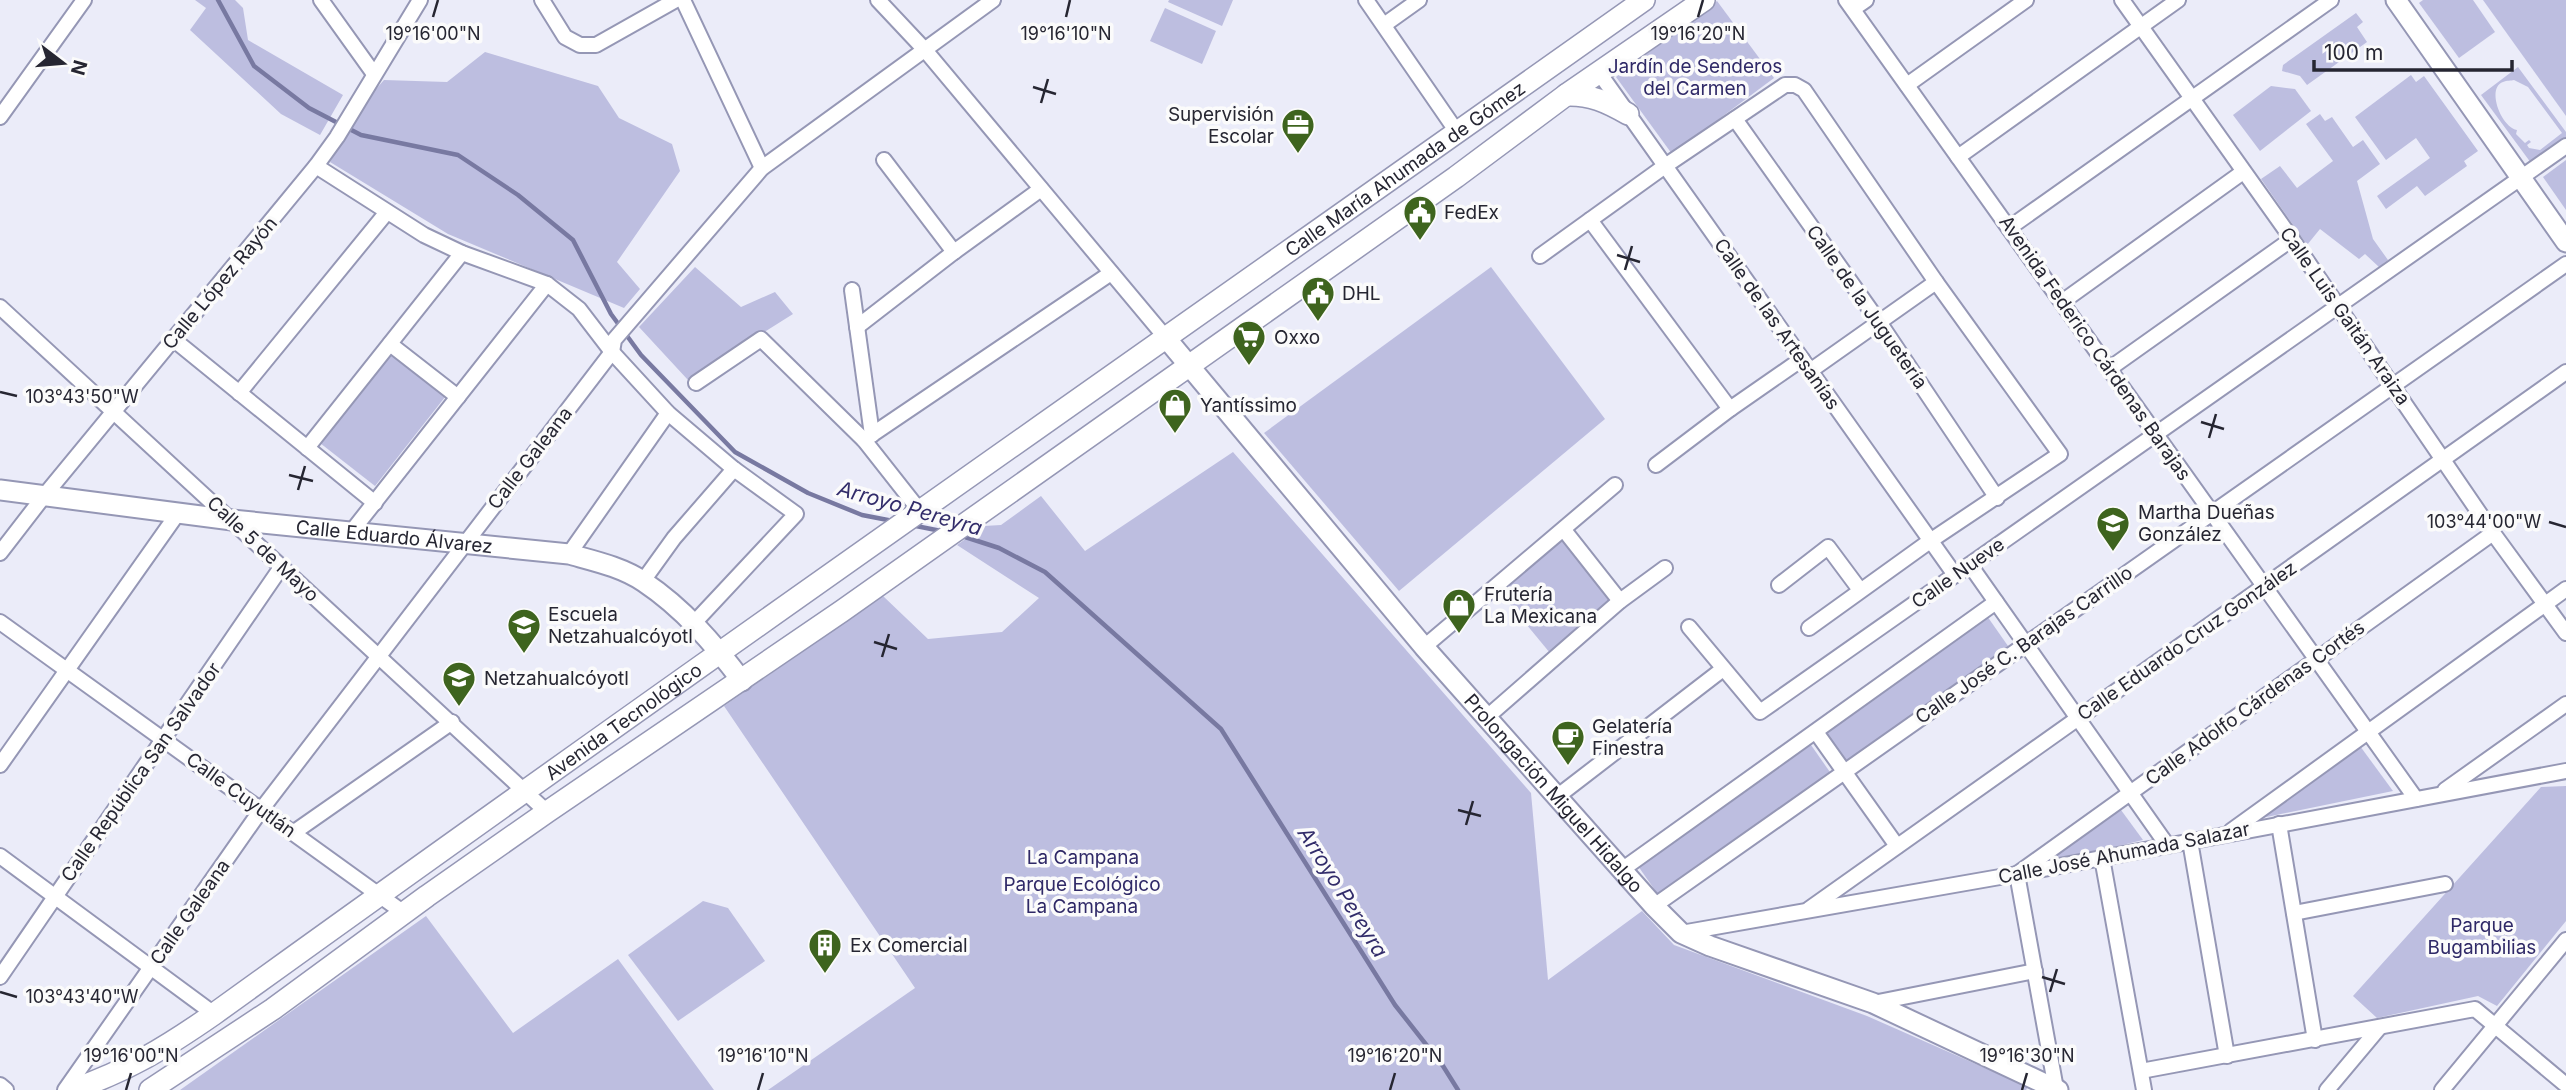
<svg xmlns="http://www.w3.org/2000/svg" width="2566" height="1090" viewBox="0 0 2566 1090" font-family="Inter,sans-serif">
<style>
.green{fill:#bdbee0;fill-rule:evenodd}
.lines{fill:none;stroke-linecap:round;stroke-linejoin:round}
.stream{stroke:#7879a1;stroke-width:4.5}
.street-casing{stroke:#9597b5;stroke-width:18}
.secondary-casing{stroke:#9597b5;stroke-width:23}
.primary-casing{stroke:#9597b5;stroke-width:24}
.street{stroke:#fff;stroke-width:14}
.secondary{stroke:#fff;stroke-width:19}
.primary{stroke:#fff;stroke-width:21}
.ticks{fill:none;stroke:#262632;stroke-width:2.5}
.labels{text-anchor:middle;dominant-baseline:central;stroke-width:7;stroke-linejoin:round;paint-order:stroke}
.park-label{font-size:19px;fill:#2f2967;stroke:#fbfbfb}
.poi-label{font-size:19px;fill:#262632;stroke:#fbfbfb;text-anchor:start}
.street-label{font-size:19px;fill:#262632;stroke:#fbfbfb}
.water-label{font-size:21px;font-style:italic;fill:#322c6a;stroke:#fbfbfb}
.ticks-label{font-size:18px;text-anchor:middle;fill:#262632;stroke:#fbfbfb;stroke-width:7;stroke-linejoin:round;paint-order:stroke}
</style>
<rect width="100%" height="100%" fill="#ebecf9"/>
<g class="green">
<polygon points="195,0 235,0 243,8 248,40 343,95 320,135 281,114 190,30 206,8"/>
<polygon points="1169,0 1233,0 1222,26 1168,2"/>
<polygon points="2423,0 2473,0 2495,32 2459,58 2419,3"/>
<polygon points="2483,0 2566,0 2566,116"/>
<polygon points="1717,1 1774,78 1672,154 1616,77"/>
<polygon points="1165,8 1216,31 1202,64 1150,41"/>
<polygon points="2356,13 2363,22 2357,27 2367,42 2307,85 2300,76 2282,71 2283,65"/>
<polygon points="485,52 598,86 619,118 672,144 680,171 617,262 640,289 624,308 448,234 330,162 369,97 384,80 447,82"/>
<path d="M2518 67 2566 132V137L2531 163 2481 95ZM2514 80 2528 87 2562 133 2540 150 2529 148 2527 145 2531 142 2529 140 2525 143 2516 134 2517 130C2501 127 2486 88 2503 82 2507 80 2511 81 2514 80Z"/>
<polygon points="2411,75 2416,82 2424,76 2478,151 2464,161 2467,166 2425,196 2417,186 2386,209 2377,196 2430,158 2416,138 2386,160 2355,117"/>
<polygon points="2271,86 2295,89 2311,111 2260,151 2233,115"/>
<polygon points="2320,114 2325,121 2332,117 2353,147 2363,140 2380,164 2357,181 2373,239 2388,260 2379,267 2365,254 2359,259 2320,229 2307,245 2261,179 2280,166 2297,188 2333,161 2306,124"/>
<polygon points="2566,160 2566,210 2543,177"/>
<polygon points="695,267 741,307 775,292 793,314 688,380 639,327"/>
<polygon points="1491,267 1605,419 1399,591 1264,433"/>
<polygon points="391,354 445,397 375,486 320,443"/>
<polygon points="1233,452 1531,793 1548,980 1642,911 1674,945 1867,1016 2028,1087 2026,1090 768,1090 915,988 724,706 883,596 928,639 1002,632 1039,598 957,545 984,526 1001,525 1041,496 1085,551"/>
<polygon points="1561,539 1612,601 1550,653 1499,591"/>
<polygon points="1987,616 2008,646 1847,763 1826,733"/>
<polygon points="1811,745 1832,775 1659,896 1638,866"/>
<polygon points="2360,746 2393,791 2257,819"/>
<polygon points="2566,786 2566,921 2497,1006 2478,996 2377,1018 2353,996 2541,787"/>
<polygon points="2121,810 2143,840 2041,865"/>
<polygon points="703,901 728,908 765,961 678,1021 628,955"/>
<polygon points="426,916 513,1033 618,959 714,1090 180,1090"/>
</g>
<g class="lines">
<g class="stream">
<polyline points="218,0 254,66 309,108 361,135 458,155 518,195 573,240 611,314 641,355 735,452 808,493 862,515 893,521"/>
<polyline points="911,525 941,531"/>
<polyline points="959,535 999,548 1045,572 1221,729 1395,1005 1443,1066 1458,1090"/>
</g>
<defs>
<g id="street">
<polyline points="321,0 374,74"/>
<polyline points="542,0 565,37 580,45 596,45 676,0"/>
<polyline points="683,0 762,168"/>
<polyline points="878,0 925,50 1166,338"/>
<polyline points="1366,0 1457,132"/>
<polyline points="1846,0 2416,799"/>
<polyline points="2122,0 2292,239 2493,533 2566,633"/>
<polyline points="1853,9 1866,0"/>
<polyline points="1384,25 1419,0"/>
<polyline points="1600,74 1955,575"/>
<polyline points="1907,85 2026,0"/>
<polyline points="0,117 84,0"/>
<polyline points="1735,119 1879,322 1997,498"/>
<polyline points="1958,157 2178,0"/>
<polyline points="884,160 954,252"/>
<polyline points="316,166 424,235 462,253 547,284 579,309 612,352 668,413 734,469 796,514 694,623"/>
<polyline points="1590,220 1730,409"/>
<polyline points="2009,228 2331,0"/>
<polyline points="1540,256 1665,166 1785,85 1795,85 1804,90 1936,282 2060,454 1930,541 1809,628"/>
<polyline points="852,290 872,435"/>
<polyline points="2062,302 2243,172"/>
<polyline points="0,307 547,812"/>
<polyline points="857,327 954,252 1041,189"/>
<polyline points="173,339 375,503"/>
<polyline points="390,344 458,397"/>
<polyline points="2109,369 2292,239"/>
<polyline points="1810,371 1936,282"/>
<polyline points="696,383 761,339 864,440 920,511"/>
<polyline points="239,393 387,212"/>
<polyline points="864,440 1111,273"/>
<polyline points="307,448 462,253"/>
<polyline points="1656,465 1730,409 1802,359"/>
<polyline points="1564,530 1620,601"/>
<polyline points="352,531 547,284"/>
<polyline points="0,553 44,496 316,166 337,137 420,0"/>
<polyline points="569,554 668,413"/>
<polyline points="1970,565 2167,845"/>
<polyline points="643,581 674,538 734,469"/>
<polyline points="1779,585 1828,547 1860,590"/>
<polyline points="0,622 404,913"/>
<polyline points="1689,627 1760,712 2566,146"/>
<polyline points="1424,647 1615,485"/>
<polyline points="1486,718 1620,601 1665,568"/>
<polyline points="1816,732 1897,846"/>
<polyline points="0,765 178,513"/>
<polyline points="2445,790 2566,704"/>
<polyline points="1558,796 1723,669"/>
<polyline points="2279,824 2315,1040"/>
<polyline points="2231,831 2566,589"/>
<polyline points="293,833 452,722"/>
<polyline points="2190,841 2227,1056"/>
<polyline points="0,856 214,1014"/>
<polyline points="2102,858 2144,1090"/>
<polyline points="1623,869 1996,602"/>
<polyline points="1654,906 2566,264"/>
<polyline points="1809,909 2566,372"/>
<polyline points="2294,913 2445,884"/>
<polyline points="1681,933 2017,874 2566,771"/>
<polyline points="0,977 282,566"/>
<polyline points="1873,1003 2035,971"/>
<polyline points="2141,1071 2475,1009 2566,1085"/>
<polyline points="0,1085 6,1090"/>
<polyline points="2056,1089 2017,874 2493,533"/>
<polyline points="65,1090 261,810 612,352 614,340 762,168 993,0"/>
<polyline points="2327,1090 2379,1028"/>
<polyline points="2442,1090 2566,940"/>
</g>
<g id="secondary">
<polyline points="2396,0 2566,242"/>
<path id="s1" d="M1166 338 1424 647 1654 906 1681 933 1710 946 1873 1003 2058 1090"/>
<path id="s2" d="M0 490 232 520 569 554C594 561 622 567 644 582 683 608 714 644 742 681"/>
</g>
<g id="primary">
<path d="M1566 95C1590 94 1607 102 1628 114"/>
<path id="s3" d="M72 1090C129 1070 165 1048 214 1014 688 672 1167 338 1644 0"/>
<polyline points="150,1090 273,1009 427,896 547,812 842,611 1456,177 1566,95 1704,0"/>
</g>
</defs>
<use href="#street" class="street-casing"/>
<use href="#secondary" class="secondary-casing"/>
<use href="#primary" class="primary-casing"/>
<use href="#street" class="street"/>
<use href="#secondary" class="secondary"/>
<use href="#primary" class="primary"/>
</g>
<path class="ticks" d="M433 17 438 0M1066 17 1070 0M1698 17 1703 0M1033 87 1056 94M1041 103 1048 79M1617 255 1640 262M1625 270 1632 246M0 392 17 396M2201 422 2224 429M2209 438 2216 414M289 475 313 481M298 490 305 466M2549 522 2566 527M874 642 897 649M882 657 889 634M1458 810 1481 816M1466 825 1473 801M2042 977 2065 984M0 992 17 997M2050 992 2057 969M126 1090 131 1073M758 1090 763 1073M1390 1090 1395 1073M2022 1090 2027 1073"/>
<defs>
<symbol id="office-pin" viewBox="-11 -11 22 30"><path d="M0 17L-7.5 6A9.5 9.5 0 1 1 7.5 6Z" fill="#3e641e" stroke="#fbfbfb"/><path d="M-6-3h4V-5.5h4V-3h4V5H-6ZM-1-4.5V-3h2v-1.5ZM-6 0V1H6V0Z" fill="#fff"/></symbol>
<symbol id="civic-pin" viewBox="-11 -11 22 30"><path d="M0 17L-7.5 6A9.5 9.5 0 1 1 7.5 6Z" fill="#3e641e" stroke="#fbfbfb"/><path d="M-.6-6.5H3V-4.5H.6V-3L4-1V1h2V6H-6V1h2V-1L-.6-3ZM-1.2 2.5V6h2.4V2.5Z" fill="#fff"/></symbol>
<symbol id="supermarket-pin" viewBox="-11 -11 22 30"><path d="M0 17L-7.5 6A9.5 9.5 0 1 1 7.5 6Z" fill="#3e641e" stroke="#fbfbfb"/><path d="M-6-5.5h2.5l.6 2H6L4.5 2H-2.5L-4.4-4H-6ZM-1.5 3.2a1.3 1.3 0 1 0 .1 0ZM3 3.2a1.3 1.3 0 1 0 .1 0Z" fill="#fff"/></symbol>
<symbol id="shop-pin" viewBox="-11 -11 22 30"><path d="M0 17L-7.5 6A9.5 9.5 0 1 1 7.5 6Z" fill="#3e641e" stroke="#fbfbfb"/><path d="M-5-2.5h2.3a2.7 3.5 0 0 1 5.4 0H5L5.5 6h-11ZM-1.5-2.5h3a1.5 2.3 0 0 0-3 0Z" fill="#fff"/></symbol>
<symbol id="school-pin" viewBox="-11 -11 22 30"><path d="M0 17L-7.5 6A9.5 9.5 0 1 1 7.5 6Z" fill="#3e641e" stroke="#fbfbfb"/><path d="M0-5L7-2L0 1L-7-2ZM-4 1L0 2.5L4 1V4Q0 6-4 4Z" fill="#fff"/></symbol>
<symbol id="cafe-pin" viewBox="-11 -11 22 30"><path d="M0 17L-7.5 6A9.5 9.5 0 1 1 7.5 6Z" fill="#3e641e" stroke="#fbfbfb"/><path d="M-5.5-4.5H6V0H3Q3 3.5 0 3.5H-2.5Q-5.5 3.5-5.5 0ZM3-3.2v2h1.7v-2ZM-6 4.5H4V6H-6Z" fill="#fff"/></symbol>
<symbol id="building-pin" viewBox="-11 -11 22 30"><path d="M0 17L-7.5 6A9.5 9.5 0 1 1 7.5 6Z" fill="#3e641e" stroke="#fbfbfb"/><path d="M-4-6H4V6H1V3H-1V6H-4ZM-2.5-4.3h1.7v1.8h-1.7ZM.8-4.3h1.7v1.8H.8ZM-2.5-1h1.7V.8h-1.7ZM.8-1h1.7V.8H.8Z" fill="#fff"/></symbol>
</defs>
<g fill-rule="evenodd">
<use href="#office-pin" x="1279" y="106" width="38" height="52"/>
<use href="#civic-pin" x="1401" y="193" width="38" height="52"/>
<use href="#civic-pin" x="1299" y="274" width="38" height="52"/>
<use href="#supermarket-pin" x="1230" y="318" width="38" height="52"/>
<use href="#shop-pin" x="1156" y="386" width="38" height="52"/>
<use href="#school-pin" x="2094" y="504" width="38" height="52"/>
<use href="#shop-pin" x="1440" y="586" width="38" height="52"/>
<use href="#school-pin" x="505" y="606" width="38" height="52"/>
<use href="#school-pin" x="440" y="659" width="38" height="52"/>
<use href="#cafe-pin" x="1549" y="718" width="38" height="52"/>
<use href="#building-pin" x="806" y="926" width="38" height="52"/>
</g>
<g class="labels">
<g class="park-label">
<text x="1695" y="66">Jardín de Senderos<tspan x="1695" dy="22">del Carmen</tspan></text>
<text x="1083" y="857">La Campana</text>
<text x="1082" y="884">Parque Ecológico<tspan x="1082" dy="22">La Campana</tspan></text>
<text x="2482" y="925">Parque<tspan x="2482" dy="22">Bugambilias</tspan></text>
</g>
<g class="poi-label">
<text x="1274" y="114" text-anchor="end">Supervisión<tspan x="1274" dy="22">Escolar</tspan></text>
<text x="1444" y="212">FedEx</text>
<text x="1342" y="293">DHL</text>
<text x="1274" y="337">Oxxo</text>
<text x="1200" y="405">Yantíssimo</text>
<text x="2138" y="512">Martha Dueñas<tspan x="2138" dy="22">González</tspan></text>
<text x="1484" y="594">Frutería<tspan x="1484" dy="22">La Mexicana</tspan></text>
<text x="548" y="614">Escuela<tspan x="548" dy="22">Netzahualcóyotl</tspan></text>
<text x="484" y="678">Netzahualcóyotl</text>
<text x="1592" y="726">Gelatería<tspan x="1592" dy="22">Finestra</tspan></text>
<text x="850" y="945">Ex Comercial</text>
</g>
<g class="street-label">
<text stroke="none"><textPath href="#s3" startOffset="1622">Calle María Ahumada de Gómez</textPath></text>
<text transform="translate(220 283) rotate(-50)">Calle López Rayón</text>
<text transform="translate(1867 307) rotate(55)">Calle de la Juguetería</text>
<text transform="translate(2345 316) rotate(55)">Calle Luis Gaitán Araiza</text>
<text transform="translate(1777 324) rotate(55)">Calle de las Artesanías</text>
<text transform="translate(2095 348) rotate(55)">Avenida Federico Cárdenas Barajas</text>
<text transform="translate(530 458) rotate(-52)">Calle Galeana</text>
<text stroke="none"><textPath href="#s2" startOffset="397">Calle Eduardo Álvarez</textPath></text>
<text transform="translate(263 549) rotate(43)">Calle 5 de Mayo</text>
<text transform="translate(1958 573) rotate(-35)">Calle Nueve</text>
<text transform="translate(2187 641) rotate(-35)">Calle Eduardo Cruz González</text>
<text transform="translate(2024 645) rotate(-35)">Calle José C. Barajas Carrillo</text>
<text transform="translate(2255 703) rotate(-36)">Calle Adolfo Cárdenas Cortés</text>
<text stroke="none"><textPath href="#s3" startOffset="665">Avenida Tecnológico</textPath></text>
<text transform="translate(141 772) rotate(-55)">Calle República San Salvador</text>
<text stroke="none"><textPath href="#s1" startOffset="598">Prolongación Miguel Hidalgo</textPath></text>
<text transform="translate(241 795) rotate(36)">Calle Cuyutlán</text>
<text transform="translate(2124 853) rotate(-11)">Calle José Ahumada Salazar</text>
<text transform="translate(190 912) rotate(-55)">Calle Galeana</text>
</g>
<g class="water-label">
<text transform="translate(910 508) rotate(16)">Arroyo Pereyra</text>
<text transform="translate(1343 892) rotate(58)">Arroyo Pereyra</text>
</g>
</g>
<g class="ticks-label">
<text x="433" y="40">19°16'00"N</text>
<text x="1066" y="40">19°16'10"N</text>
<text x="1698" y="40">19°16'20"N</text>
<text x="82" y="403">103°43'50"W</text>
<text x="2484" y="528">103°44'00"W</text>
<text x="82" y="1003">103°43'40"W</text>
<text x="131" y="1062">19°16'00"N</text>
<text x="763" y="1062">19°16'10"N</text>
<text x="1395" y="1062">19°16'20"N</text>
<text x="2027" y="1062">19°16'30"N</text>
</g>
<g transform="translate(63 63) rotate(106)" stroke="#fbfbfb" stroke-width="5" paint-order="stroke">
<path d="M0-5L12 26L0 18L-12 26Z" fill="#262632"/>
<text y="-10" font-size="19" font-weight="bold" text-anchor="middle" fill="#262632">N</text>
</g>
<path d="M2314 60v10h198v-10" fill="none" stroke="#262632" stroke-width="3.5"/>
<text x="2324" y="60" font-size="21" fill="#262632" stroke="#fbfbfb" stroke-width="5" paint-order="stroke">100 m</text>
</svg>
